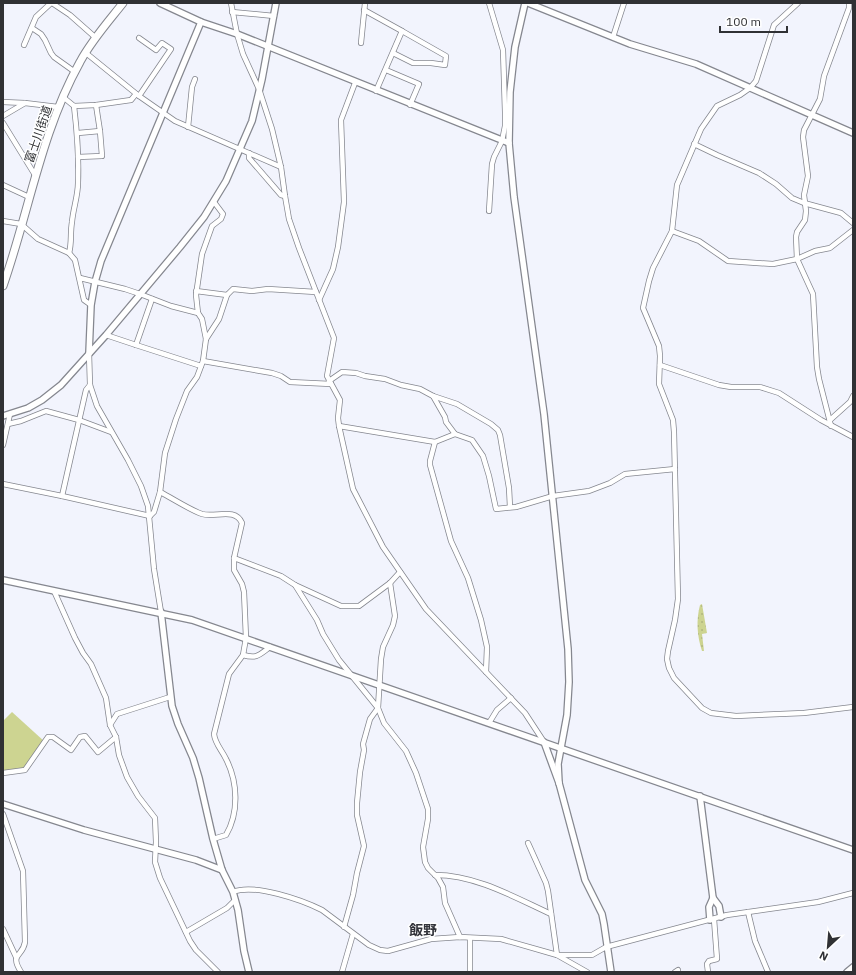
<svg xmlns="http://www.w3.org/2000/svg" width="856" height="975" viewBox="0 0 856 975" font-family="'IBM Plex Sans','Noto Sans JP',sans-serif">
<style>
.grass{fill:url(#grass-dots)}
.green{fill:#cdd491}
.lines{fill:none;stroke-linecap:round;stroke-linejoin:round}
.minor-casing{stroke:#85878f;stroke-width:6}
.tertiary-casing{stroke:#85878f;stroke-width:8}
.primary-casing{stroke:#85878f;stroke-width:9}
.minor{stroke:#fff;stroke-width:4.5}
.tertiary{stroke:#fff;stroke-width:5.5}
.primary{stroke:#fff;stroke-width:7}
.labels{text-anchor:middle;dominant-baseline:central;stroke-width:3;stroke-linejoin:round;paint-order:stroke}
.street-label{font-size:12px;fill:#303134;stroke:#fff}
.quarter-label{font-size:14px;font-weight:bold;fill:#32333a;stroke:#fff}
</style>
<defs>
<pattern id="grass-dots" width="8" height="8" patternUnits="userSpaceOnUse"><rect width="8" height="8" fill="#cdd491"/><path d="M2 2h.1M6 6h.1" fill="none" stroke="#b0b67e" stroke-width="1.8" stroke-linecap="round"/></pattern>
</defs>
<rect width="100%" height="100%" fill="#f2f4fd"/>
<path class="grass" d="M702 604 707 633 702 634 704 651H702C697 636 696 620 700 605Z"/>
<polygon class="green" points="12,712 45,742 25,770 3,773 3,721"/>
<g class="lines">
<defs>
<g id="minor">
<polyline points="52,3 70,15 96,38"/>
<polyline points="231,3 237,34 243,54 259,89 272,129 281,167 285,196 289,219 299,248 334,338 327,376 340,400 338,418 339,426 353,489 383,547 426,609 525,713 544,742"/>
<polyline points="489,3 503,50 505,112 505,126 502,141 494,157 492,164 489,211"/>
<polyline points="798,3 774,25 756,81 750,88 740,95 717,106 701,129 677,185 672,231 653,268 649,281 643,308 659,346 660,356 659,384 673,420 674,432 678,599 675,620 668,651 667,659 669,668 674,678 702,708 711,713 736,716 804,713 853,707"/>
<polyline points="364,10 402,31 376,91"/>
<polyline points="232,12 274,16"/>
<polyline points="32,28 41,34 45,40 51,53 54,57 75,72"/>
<polyline points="613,37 624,3"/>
<polyline points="361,43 365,3"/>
<polyline points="24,45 36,17 51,3"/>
<polyline points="86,53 139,96 175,121 281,167"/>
<polyline points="393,53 413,63 431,63 445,65 446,56 402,31"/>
<polyline points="386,70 419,84 410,105"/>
<polyline points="139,96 171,49 162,43 156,50 139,38"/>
<path d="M63 97 74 106C77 131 79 157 78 183 78 196 73 209 72 222 70 233 72 243 69 253"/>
<polyline points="3,102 25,103"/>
<polyline points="74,106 96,105 131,100 136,94"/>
<polyline points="3,116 25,103 58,107"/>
<polyline points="3,123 35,175"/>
<polyline points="188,127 192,87 195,79"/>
<polyline points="78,133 100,131"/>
<polyline points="694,144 717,155 759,173 776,184 792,198 804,203 841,213 853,223"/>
<polyline points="249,153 249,158 281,195 285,196"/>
<polyline points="78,157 102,156 100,131 96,105"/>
<polyline points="3,185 29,197"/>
<polyline points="3,221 21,224 38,239 69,253 75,260 84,300 91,305"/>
<polyline points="672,231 699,241 728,261 773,264 797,259 815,251 830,248 853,230"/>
<polyline points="80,278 125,289 140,294 171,306 198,313 202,319 206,339 203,361 197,377 187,391 176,419 165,453 160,492 154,512 150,516"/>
<polyline points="196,291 227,295 233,289 252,291 268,289 316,292"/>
<polyline points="152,299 136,345 201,366"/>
<polyline points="319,300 333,269 338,247 344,202 341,120 355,83"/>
<polyline points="198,313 196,295 202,254 212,226 221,219 223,214 214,202"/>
<polyline points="106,335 136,345"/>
<polyline points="206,339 219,319 227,295"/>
<polyline points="89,353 90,385 97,406 128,460 141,486 148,506 154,569 161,612"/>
<polyline points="203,361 272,373 281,376 290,382 331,384"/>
<polyline points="660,365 719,385 731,387 760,387 779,393 821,420 853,437"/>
<polyline points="329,381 342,372 356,373 365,376 385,379 401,385 420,389 433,396 445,417 446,422 455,434 472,440 483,456 489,476 496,509 516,507 553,496 589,491 610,483 625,474 675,469"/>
<polyline points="433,396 457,404 491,424 498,430 500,435 509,488 510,507"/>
<polyline points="830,420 850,402 853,396"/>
<polyline points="8,424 21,421 46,411 79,420 111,432"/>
<polyline points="339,426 435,442 455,434"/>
<polyline points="831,426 819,379 817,367 813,294 797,259 796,237 797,232 805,220 806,211 804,195 808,176 803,137 804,130 820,99 824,76 849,8 849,3"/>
<polyline points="435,442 430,461 430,465 451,541 468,578 481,620 487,647 486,672"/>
<polyline points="3,445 10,414"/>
<polyline points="3,484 62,496 150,516"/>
<path d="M160 492C172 498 190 510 202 514 215 518 235 507 242 523L234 558V570L242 584 244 592 246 638 243 655 229 674 214 734C215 744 222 750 226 759 238 782 239 813 226 835L213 839"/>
<polyline points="62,496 86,390 90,385"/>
<polyline points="234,558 281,576 295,585 317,620 323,634 339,660 378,708 384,723 406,751 416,773 428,809 428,819 423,847 425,862 428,868 438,878 443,887 445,903 460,937"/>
<polyline points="295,585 341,606 359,606 390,583 400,572"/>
<polyline points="54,591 75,638 83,653 91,664 106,698 110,725 116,737 119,755 127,777 138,796 155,818 156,842 155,862 160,878 190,941 196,950 218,972"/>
<path d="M243 655C257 659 259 655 270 647"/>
<polyline points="489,723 497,710 511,698"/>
<polyline points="110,725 117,714 170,697"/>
<polyline points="3,773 25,770 48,737 53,737 71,750 80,737 85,736 98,752 116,737"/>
<path d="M3 814 23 871 25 942C23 957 9 953 21 972"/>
<polyline points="528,843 546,883 548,891 557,955 587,972"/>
<path d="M435 875C476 875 514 897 551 914"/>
<path d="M233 892C254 883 302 900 322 910L369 945 380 950 388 951 431 939 460 937 501 939 557 955H592L606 947 727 915 818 902 853 893"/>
<polyline points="748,912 755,941 768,972"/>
<polyline points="344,927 353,895 357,873 364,846 357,815 357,803 360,772 364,750 363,744 370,719 378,708 381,659 383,647 393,625 395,616 390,583"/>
<polyline points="3,929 16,957"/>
<polyline points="186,932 227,908 235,900"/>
<polyline points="342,972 353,934"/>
<polyline points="470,972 470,938"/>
<polyline points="675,972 678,970 678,972"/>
<polyline points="708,972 707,964 709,961 717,959 714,919"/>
</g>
<g id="tertiary">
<polyline points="160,3 201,22 237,34 509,143"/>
<polyline points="525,3 515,47 510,92 509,143 514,197 544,414 568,649 569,682 567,715 558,764 559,783"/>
<polyline points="528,3 630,44 696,64 853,133"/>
<polyline points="89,353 91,305 95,282 101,261 201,22"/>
<polyline points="3,416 28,408 42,400 61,385 106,335 180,247 204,217 226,181 252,121 262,79 276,3"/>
<polyline points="3,580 192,620 853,850"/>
<polyline points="161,612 172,706 178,724 193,758 199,778 213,839 222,870 233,892 238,910 244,951 249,972"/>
<polyline points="544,742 559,783 585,880 602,914 604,924 611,972"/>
<polyline points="700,796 713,898 709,907 710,920"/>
<polyline points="3,804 84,830 196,860 222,870"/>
<polyline points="713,898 719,906 721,917"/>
<polyline points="847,972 853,967"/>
</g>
<path id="primary" d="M3 286C29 212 41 132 80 62 91 41 108 22 123 3"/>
</defs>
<use href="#minor" class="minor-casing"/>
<use href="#tertiary" class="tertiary-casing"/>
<use href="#primary" class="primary-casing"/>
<use href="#minor" class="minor"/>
<use href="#tertiary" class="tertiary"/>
<use href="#primary" class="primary"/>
</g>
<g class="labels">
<g class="street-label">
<text transform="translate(38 134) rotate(-71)">富士川街道</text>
</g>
<g class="quarter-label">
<text x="423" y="930">飯野</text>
</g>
</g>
<rect width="856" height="975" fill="none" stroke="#303134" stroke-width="8"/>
<g transform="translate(828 947) rotate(206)" stroke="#ffffff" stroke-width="3" paint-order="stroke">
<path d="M0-3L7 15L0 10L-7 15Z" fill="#303134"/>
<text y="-6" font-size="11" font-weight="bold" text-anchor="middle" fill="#303134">N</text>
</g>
<path d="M720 26v6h67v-6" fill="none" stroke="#303134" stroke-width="2"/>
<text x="726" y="26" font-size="12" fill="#303134" stroke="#ffffff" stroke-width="3" paint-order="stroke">100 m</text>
</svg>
